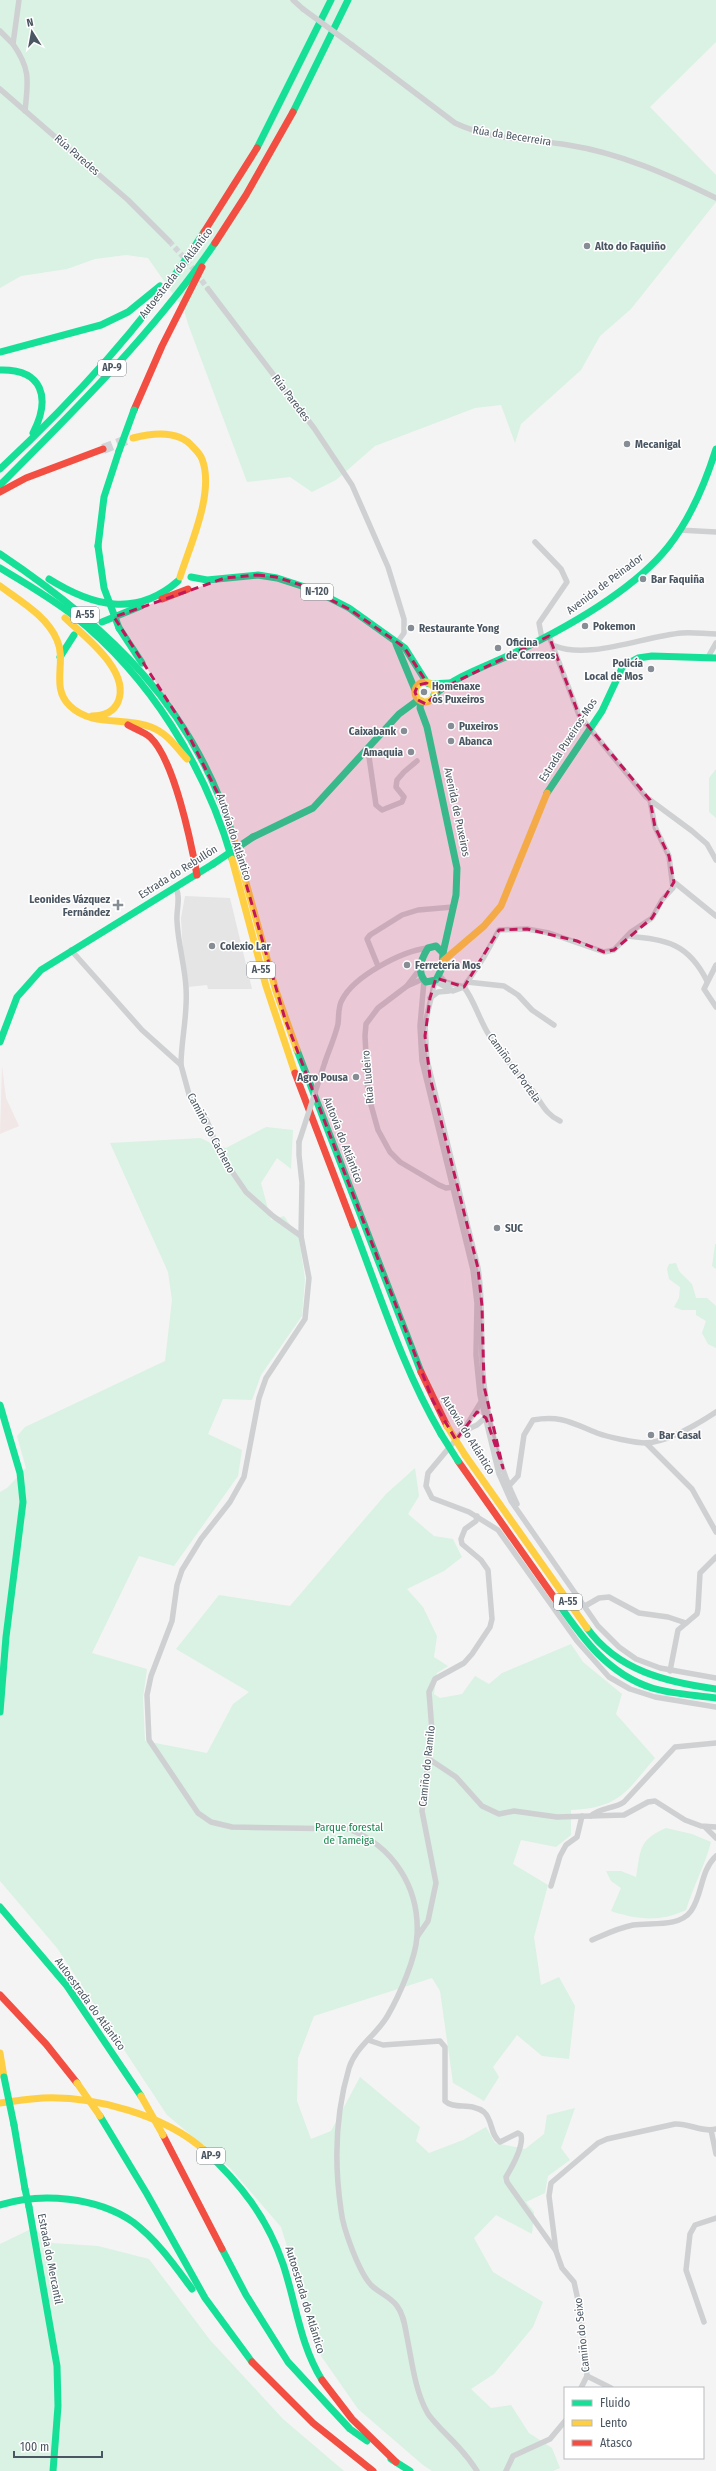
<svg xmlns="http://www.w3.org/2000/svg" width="716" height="2471" viewBox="0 0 716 2471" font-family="'Fira Sans Condensed',sans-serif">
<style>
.education{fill:#e6e5e6}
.medical{fill:#f1e7e6}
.green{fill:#d9f2e3}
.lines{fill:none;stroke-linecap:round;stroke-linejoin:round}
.street-tunnel{stroke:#d2d4d7;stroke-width:5.5;stroke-dasharray:5.5 3;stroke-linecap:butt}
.highway-tunnel{stroke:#d2d4d7;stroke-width:10;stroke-dasharray:10 5;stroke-linecap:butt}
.street{stroke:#ced0d2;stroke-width:5.5}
.fast{stroke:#16e098;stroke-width:7}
.slow{stroke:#ffcf43;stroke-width:7}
.jam{stroke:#f24e42;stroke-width:7}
.street-bridge{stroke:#ced0d2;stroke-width:5.5}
.fast-bridge{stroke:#16e098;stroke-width:7}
.slow-bridge{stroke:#ffcf43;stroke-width:7}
.marked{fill:#c2185b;fill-opacity:0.2;stroke:#c2185b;stroke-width:3;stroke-dasharray:8 5;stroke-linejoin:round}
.poi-dot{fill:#868d94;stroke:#fff;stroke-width:1.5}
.labels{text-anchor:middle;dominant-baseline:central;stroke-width:3;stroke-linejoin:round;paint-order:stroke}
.shield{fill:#fff;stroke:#808990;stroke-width:1}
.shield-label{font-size:10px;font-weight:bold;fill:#4a5661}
.street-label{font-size:11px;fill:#4a5661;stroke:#fff}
.poi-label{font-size:11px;font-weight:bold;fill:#4a5661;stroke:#fff;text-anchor:start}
.park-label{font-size:11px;fill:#17864f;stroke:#fff}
</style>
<rect width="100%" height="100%" fill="#f4f4f4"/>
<polygon class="education" points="185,896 230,898 252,989 208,989 207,985 188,987 183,953 181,918"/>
<polygon class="medical" points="2,1066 6,1098 19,1126 0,1134"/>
<g class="green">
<polygon points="0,0 716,0 716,42 650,107 716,175 716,202 631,309 600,336 581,370 521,424 515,443 501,405 475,408 375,446 336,480 312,492 290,477 247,482 188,324 184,310 148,258 126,255 95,259 67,269 21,276 0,288"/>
<polygon points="716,769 716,818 709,812 709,778"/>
<path d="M266 1127 293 1130 291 1169 277 1158 261 1183 271 1220 284 1216 299 1238 305 1279 302 1316 261 1375 252 1400 223 1399 208 1434 242 1450 238 1476 174 1566 139 1556 92 1653 147 1669 143 1698 145 1741 207 1753 233 1704 249 1692 176 1649 219 1595 290 1606 386 1494 415 1468 419 1496 408 1514 434 1536 453 1539 462 1557 444 1571 407 1589 423 1607 437 1636 434 1657 448 1666 437 1673 434 1694 440 1698 462 1694 475 1676 489 1684 502 1673 571 1644 583 1662 622 1694 616 1714 655 1758C626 1792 619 1808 571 1810V1835L556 1847 521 1840 513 1864 548 1885 534 1937 541 1985 559 1977 575 2006 569 2059 542 2056 517 2035 493 2067 499 2077 484 2101 453 2083 440 1991 432 1978 314 2016 298 2058 297 2101 311 2139 331 2131 360 2077 420 2127 416 2141 429 2153 463 2140 486 2127 495 2143 525 2149 544 2134 547 2115 575 2108 561 2148 570 2160 548 2176 545 2193 526 2202 534 2212 532 2234 496 2215 474 2238 493 2272 543 2302 533 2327 494 2374 471 2389 491 2408 511 2405 529 2433 552 2448 560 2468 553 2471H432L423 2465 358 2409 321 2356 281 2227 230 2168 167 2115 57 1948 0 1881V1492L7 1488 26 1468 17 1436 25 1427 165 1361 172 1300 168 1272 110 1143 201 1138 214 1145 226 1148Z"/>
<polygon points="715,1244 716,1244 716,1269 712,1266"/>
<polygon points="676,1263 679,1271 692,1284 696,1298 707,1298 716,1306 716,1348 708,1344 702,1333 706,1321 696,1315 696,1310 682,1310 674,1307 679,1298 680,1287 669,1279 667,1269 669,1264"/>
<path d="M666 1828 692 1834 711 1842C705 1865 693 1887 686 1910 661 1922 637 1920 611 1911L621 1888 611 1881 606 1871H621L636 1877C641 1850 638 1840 666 1828Z"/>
<polygon points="33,2228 52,2243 98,2246 149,2259 210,2340 283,2419 344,2471 0,2471 0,2244"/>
</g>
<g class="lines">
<polyline class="street-tunnel" points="169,241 188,262 208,289"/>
<polyline class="highway-tunnel" points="103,449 129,439"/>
<g class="street">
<path d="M19 0 13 44C31 70 28 81 25 111"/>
<polyline points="293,0 303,9"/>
<polyline points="0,31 13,44"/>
<path d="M352 45 455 123C490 140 530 139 568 145 620 153 669 175 716 198"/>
<polyline points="0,89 128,200 169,241"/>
<polyline points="208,289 314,428 352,485 388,567 404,619 404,633 396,644"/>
<polyline points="679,530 716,532"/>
<polyline points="535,542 561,569 567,582 539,623 542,639"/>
<polyline points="549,636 579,715 646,797 692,831 707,844 716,860"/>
<path d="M555 646C589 660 645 636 682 633 693 632 705 634 716 634"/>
<polyline points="708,657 716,643"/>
<polyline points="365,753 369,757 376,805 382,810 402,802 404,797 396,787 397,780 404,772 417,761"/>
<polyline points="674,882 716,916"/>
<path d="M176 888C181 898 176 910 177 921 178 944 185 966 186 988 188 1014 181 1040 181 1065"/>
<path d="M628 936C667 940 688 943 707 981"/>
<polyline points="71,950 142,1030 181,1065 190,1098 207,1121 220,1154 246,1192 273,1216 301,1236"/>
<polyline points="716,965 704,989 716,1007"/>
<polyline points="378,966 367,939 370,935 402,915 418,910 453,907"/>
<polyline points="420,969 407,986 423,979"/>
<path d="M440 976 445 982 464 987 453 991 435 981 425 1024 427 1060 478 1268C483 1299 481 1328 482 1359 484 1405 497 1463 517 1504"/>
<polyline points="424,981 420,1026 422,1061 473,1270 477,1303 476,1355 480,1395 499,1474 511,1501 598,1626 619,1647 636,1659 660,1668 716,1678"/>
<polyline points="467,982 504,986 518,995 532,1010 554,1025"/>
<polyline points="407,986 378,1008 366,1024 365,1036 368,1094 378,1130 390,1152 400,1162 439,1185 446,1188 454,1187"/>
<polyline points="430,998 438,992 449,991"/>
<path d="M325 1062C329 1050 335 1037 338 1024 339 1016 338 1006 342 1000 354 976 402 951 428 948"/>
<path d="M560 1121C545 1114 542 1103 532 1090 518 1072 501 1056 489 1035 479 1019 475 1002 464 987L484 957 499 930 527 929 549 933 604 952 614 950 631 932 652 918 662 900 673 888 669 856 655 827 650 800"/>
<path d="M299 1142V1155L302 1183 301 1236 309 1278 305 1319 266 1378 259 1398 244 1477 230 1502 201 1539 182 1570 177 1585 172 1621 151 1676 147 1695 149 1740 198 1813 211 1822 232 1827 348 1829C393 1845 420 1888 417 1936 416 1958 399 1996 388 2015 377 2035 356 2046 349 2068 335 2115 334 2162 341 2210 343 2229 359 2272 371 2285 379 2293 391 2297 397 2306 404 2315 405 2327 407 2337 412 2362 415 2390 427 2412 430 2418 437 2424 441 2429 454 2442 467 2455 477 2471"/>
<polyline points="481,1402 463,1431 428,1473 426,1486 432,1498 469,1512 498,1530 577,1641 609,1677 630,1689 655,1697 716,1707"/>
<polyline points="464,1431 477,1425 486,1417"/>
<polyline points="646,1443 692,1489 716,1532"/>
<path d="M507 1488 518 1476 524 1435 533 1420C561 1415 572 1423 597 1433 608 1437 635 1443 646 1443 667 1442 698 1424 716 1412"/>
<polyline points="585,1606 599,1598 609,1597 639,1613 668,1617 686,1623"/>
<polyline points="670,1671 678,1630 697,1614 698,1609 700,1573 716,1557"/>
<polyline points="429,1759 456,1777 482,1806 499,1814 514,1811 557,1817 624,1815 648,1802 655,1801 685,1820 701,1826 716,1827"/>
<path d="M591 1816C598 1808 614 1809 624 1802L675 1747 716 1743"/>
<polyline points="705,1827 716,1838"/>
<polyline points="551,1886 560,1856 566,1845 577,1837 582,1816"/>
<polyline points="417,1937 428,1921 436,1883 422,1811 432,1731 429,1692 435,1679 464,1663 472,1654 490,1627 492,1619 488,1570 481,1560 462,1544 461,1539 465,1529 476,1521 477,1516"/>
<path d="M592 1940C606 1934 618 1928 633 1925 650 1922 679 1928 691 1911 703 1894 700 1871 716 1856"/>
<path d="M368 2040 383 2045 440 2041 445 2047V2101C454 2110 471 2102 484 2112 493 2120 490 2135 500 2142L518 2133 521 2135C524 2146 512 2167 506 2177L507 2182 556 2251"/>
<polyline points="711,2130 716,2154"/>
<polyline points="704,2322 686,2270 690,2234 695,2225 716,2218"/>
<polyline points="587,2376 611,2388"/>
<path d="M581 2388 587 2376 580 2309 574 2282 562 2268 556 2251 549 2196 551 2183 598 2143 607 2139 675 2124C689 2123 703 2133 716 2129"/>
<polyline points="506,2471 513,2456 550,2439 565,2421"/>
</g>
<g class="fast">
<polyline points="293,112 348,0"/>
<polyline points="257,148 331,0"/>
<polyline points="0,352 101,325 128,312 160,286"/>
<path d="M0 370C43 369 51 398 33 433"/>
<path d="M0 469C76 398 148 320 204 232"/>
<path d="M0 485C76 409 154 332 215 243"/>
<polyline points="98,546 104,497 119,451"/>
<path d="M0 554C109 627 194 707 233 836"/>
<path d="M0 568C25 583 51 598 74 616 150 677 205 766 232 859"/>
<polyline points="191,577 207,580 258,575 277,578 314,590 349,608 405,648 427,683"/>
<path d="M49 579C92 606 136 618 178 581"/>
<polyline points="102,622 141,606"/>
<polyline points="119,628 142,663"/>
<polyline points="396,644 415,690"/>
<polyline points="60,657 74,635"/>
<polyline points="430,684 449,683"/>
<path d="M434 695C457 675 487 666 514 653 566 628 632 592 668 547 691 518 705 484 716 449"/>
<polyline points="421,701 420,708 427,727 457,868 456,895 443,953"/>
<polyline points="547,793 602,711 623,666 638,658 652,656 716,658"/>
<polyline points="253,837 313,808 399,714 418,700"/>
<path d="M436 946 443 953 442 968 436 980 426 982C416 972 421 959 428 948Z"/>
<polyline points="0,1042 17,997 41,970 213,864"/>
<polyline points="297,1050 421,1372"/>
<path d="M353 1225C380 1295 403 1369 441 1434"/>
<polyline points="0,1405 20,1473 23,1502 6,1637 0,1712"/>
<path d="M558 1603C583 1639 608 1674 652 1688 672 1694 695 1695 716 1698"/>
<path d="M587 1628C618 1671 666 1682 716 1689"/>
<polyline points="0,1907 67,1986 141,2096"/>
<polyline points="100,2116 147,2194 205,2298 252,2362"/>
<polyline points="14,2125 25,2189"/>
<path d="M204 2150C240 2183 267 2217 283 2264 296 2303 300 2345 322 2380"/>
<path d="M0 2205C41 2192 97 2197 133 2222 157 2240 175 2266 192 2289"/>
<polyline points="29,2207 57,2366 58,2406 53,2471"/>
<polyline points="222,2249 246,2295 288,2362 350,2429 367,2441"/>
<polyline points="391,2459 410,2471"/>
</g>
<g class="slow">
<path d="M133 438C152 433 178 429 193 447 196 450 200 454 202 459 215 492 190 545 180 577"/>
<path d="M0 586C20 601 47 616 57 640 67 662 50 687 70 706 93 728 125 716 151 727 167 733 176 747 187 759"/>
<path d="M65 618C85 637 131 671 118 702 113 713 103 716 92 716"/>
<circle cx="425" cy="692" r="10"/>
<polyline points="233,836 276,991 297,1050"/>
<polyline points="232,859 266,986 295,1073"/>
<polyline points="443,961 484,926 501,906 547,793"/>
<polyline points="465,1455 587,1628"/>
<polyline points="0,2053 4,2077"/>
<path d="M0 2103C14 2101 29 2099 43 2098 94 2096 165 2115 204 2150"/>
</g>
<g class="jam">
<polyline points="204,232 257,148"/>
<polyline points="215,243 246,195 293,112"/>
<polyline points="134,410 162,346 202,267"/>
<polyline points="0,492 26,478 103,449"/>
<polyline points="162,599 188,589"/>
<path d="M128 725C135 729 144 732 150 737 174 759 191 842 197 875"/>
<polyline points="295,1073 353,1225"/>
<polyline points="421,1372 447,1426"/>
<polyline points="458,1461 558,1603"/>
<polyline points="0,1995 46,2044 77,2083"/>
<polyline points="163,2135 222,2249"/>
<polyline points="252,2362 313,2423 373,2471"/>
<polyline points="322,2380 352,2419 396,2462"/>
</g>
<g class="street-bridge">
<polyline points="303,9 352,45"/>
<polyline points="299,1142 325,1062"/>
</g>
<g class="fast-bridge">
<polyline points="119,451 134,410"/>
<polyline points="98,546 104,588 119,628"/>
<polyline points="213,864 253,837"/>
<polyline points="441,1434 458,1461"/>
<polyline points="4,2077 14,2125"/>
<polyline points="25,2189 29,2207"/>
</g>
<g class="slow-bridge">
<polyline points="447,1426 465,1455"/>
<polyline points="77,2083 100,2116"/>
<polyline points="141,2096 163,2135"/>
</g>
</g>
<path class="marked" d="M257 575 276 577 301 585 349 609 404 647 427 683 418 685 415 692 418 700 426 704 441 689 549 636 579 715 650 800 655 827 669 856 674 882 652 918 614 950 604 952 577 941 527 929 499 930 464 987 436 978 430 998 425 1036 430 1077 478 1268 482 1306 484 1386 503 1468 486 1418 477 1412 456 1440 433 1401 285 1019 223 804 185 728 114 617 225 578Z"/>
<g class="poi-dot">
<circle cx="587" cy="246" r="4"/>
<circle cx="627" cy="444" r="4"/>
<circle cx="643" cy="579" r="4"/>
<circle cx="585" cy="626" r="4"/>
<circle cx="411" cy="628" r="4"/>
<circle cx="498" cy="648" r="4"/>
<circle cx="651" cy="669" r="4"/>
<circle cx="424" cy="692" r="4"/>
<circle cx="451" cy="726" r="4"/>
<circle cx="404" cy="731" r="4"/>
<circle cx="451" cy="741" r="4"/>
<circle cx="411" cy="752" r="4"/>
<path d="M116 899h4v4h4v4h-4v4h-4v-4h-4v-4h4z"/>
<circle cx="212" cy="946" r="4"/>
<circle cx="407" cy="965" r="4"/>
<circle cx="356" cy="1077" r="4"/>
<circle cx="497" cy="1228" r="4"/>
<circle cx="651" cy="1435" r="4"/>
</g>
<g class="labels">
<g class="shield">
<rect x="98" y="360" width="28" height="16" rx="3"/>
<rect x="301" y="584" width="32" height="16" rx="3"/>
<rect x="71" y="607" width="28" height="16" rx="3"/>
<rect x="247" y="962" width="28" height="16" rx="3"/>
<rect x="554" y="1594" width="28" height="16" rx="3"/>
<rect x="197" y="2148" width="28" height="16" rx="3"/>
</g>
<g class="shield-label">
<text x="112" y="368">AP-9</text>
<text x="317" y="592">N-120</text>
<text x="85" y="615">A-55</text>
<text x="261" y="970">A-55</text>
<text x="568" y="1602">A-55</text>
<text x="211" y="2156">AP-9</text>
</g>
<g class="street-label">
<text transform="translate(512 136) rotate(9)">Rúa da Becerreira</text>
<text transform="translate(77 155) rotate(41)">Rúa Paredes</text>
<text transform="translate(176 273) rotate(-52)">Autoestrada do Atlántico</text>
<text transform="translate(291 398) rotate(53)">Rúa Paredes</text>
<text transform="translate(605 584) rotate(-37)">Avenida de Peinador</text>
<text transform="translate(568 740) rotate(-57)">Estrada Puxeiros-Mos</text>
<text transform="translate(457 812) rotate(78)">Avenida de Puxeiros</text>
<text transform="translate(234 837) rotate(72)">Autovía do Atlántico</text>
<text transform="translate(178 872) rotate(-32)">Estrada do Rebullón</text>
<text transform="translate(514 1068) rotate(54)">Camiño da Portela</text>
<text transform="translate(368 1077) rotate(-95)">Rúa Ludeiro</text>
<text transform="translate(211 1133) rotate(62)">Camiño do Cacheno</text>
<text transform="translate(343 1140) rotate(69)">Autovía do Atlántico</text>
<text transform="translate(468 1435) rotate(58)">Autovía do Atlántico</text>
<text transform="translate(427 1766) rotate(-84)">Camiño do Ramilo</text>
<text transform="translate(90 2004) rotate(54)">Autoestrada do Atlántico</text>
<text transform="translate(50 2259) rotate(79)">Estrada do Mercantil</text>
<text transform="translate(305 2300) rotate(73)">Autoestrada do Atlántico</text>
<text transform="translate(582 2335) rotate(-96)">Camiño do Seixo</text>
</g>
<g class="poi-label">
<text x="595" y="246">Alto do Faquiño</text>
<text x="635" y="444">Mecanigal</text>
<text x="651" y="579">Bar Faquiña</text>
<text x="593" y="626">Pokemon</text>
<text x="419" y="628">Restaurante Yong</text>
<text x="506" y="642">Oficina<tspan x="506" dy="13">de Correos</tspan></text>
<text x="643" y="663" text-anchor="end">Policía<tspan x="643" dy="13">Local de Mos</tspan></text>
<text x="432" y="686">Homenaxe<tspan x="432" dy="13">ós Puxeiros</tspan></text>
<text x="459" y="726">Puxeiros</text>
<text x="396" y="731" text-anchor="end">Caixabank</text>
<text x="459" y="741">Abanca</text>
<text x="403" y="752" text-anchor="end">Amaquia</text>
<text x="110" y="899" text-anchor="end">Leonides Vázquez<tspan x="110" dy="13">Fernández</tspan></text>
<text x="220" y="946">Colexio Lar</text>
<text x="415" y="965">Ferretería Mos</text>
<text x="348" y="1077" text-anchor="end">Agro Pousa</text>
<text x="505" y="1228">SUC</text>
<text x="659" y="1435">Bar Casal</text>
</g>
<g class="park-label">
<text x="349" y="1827">Parque forestal<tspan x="349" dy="13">de Tameiga</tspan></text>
</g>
</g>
<rect x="564" y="2387" width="140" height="72" fill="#ffffff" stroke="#b7bbc0"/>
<rect x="572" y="2400" width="20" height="6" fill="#16e098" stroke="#b7bbc0"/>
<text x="600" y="2407" font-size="12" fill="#4a5661">Fluido</text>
<rect x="572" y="2420" width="20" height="6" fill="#ffcf43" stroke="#b7bbc0"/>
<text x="600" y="2427" font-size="12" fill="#4a5661">Lento</text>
<rect x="572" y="2440" width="20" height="6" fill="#f24e42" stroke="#b7bbc0"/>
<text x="600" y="2447" font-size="12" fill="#4a5661">Atasco</text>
<g transform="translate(32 32) rotate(349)" stroke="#ffffff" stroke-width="3" paint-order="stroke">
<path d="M0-3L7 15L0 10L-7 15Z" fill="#4a5661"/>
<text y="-6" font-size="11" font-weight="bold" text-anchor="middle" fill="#4a5661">N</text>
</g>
<path d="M14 2451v6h88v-6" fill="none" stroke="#4a5661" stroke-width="2"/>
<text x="20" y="2451" font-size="12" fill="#4a5661" stroke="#ffffff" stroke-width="3" paint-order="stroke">100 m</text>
</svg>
